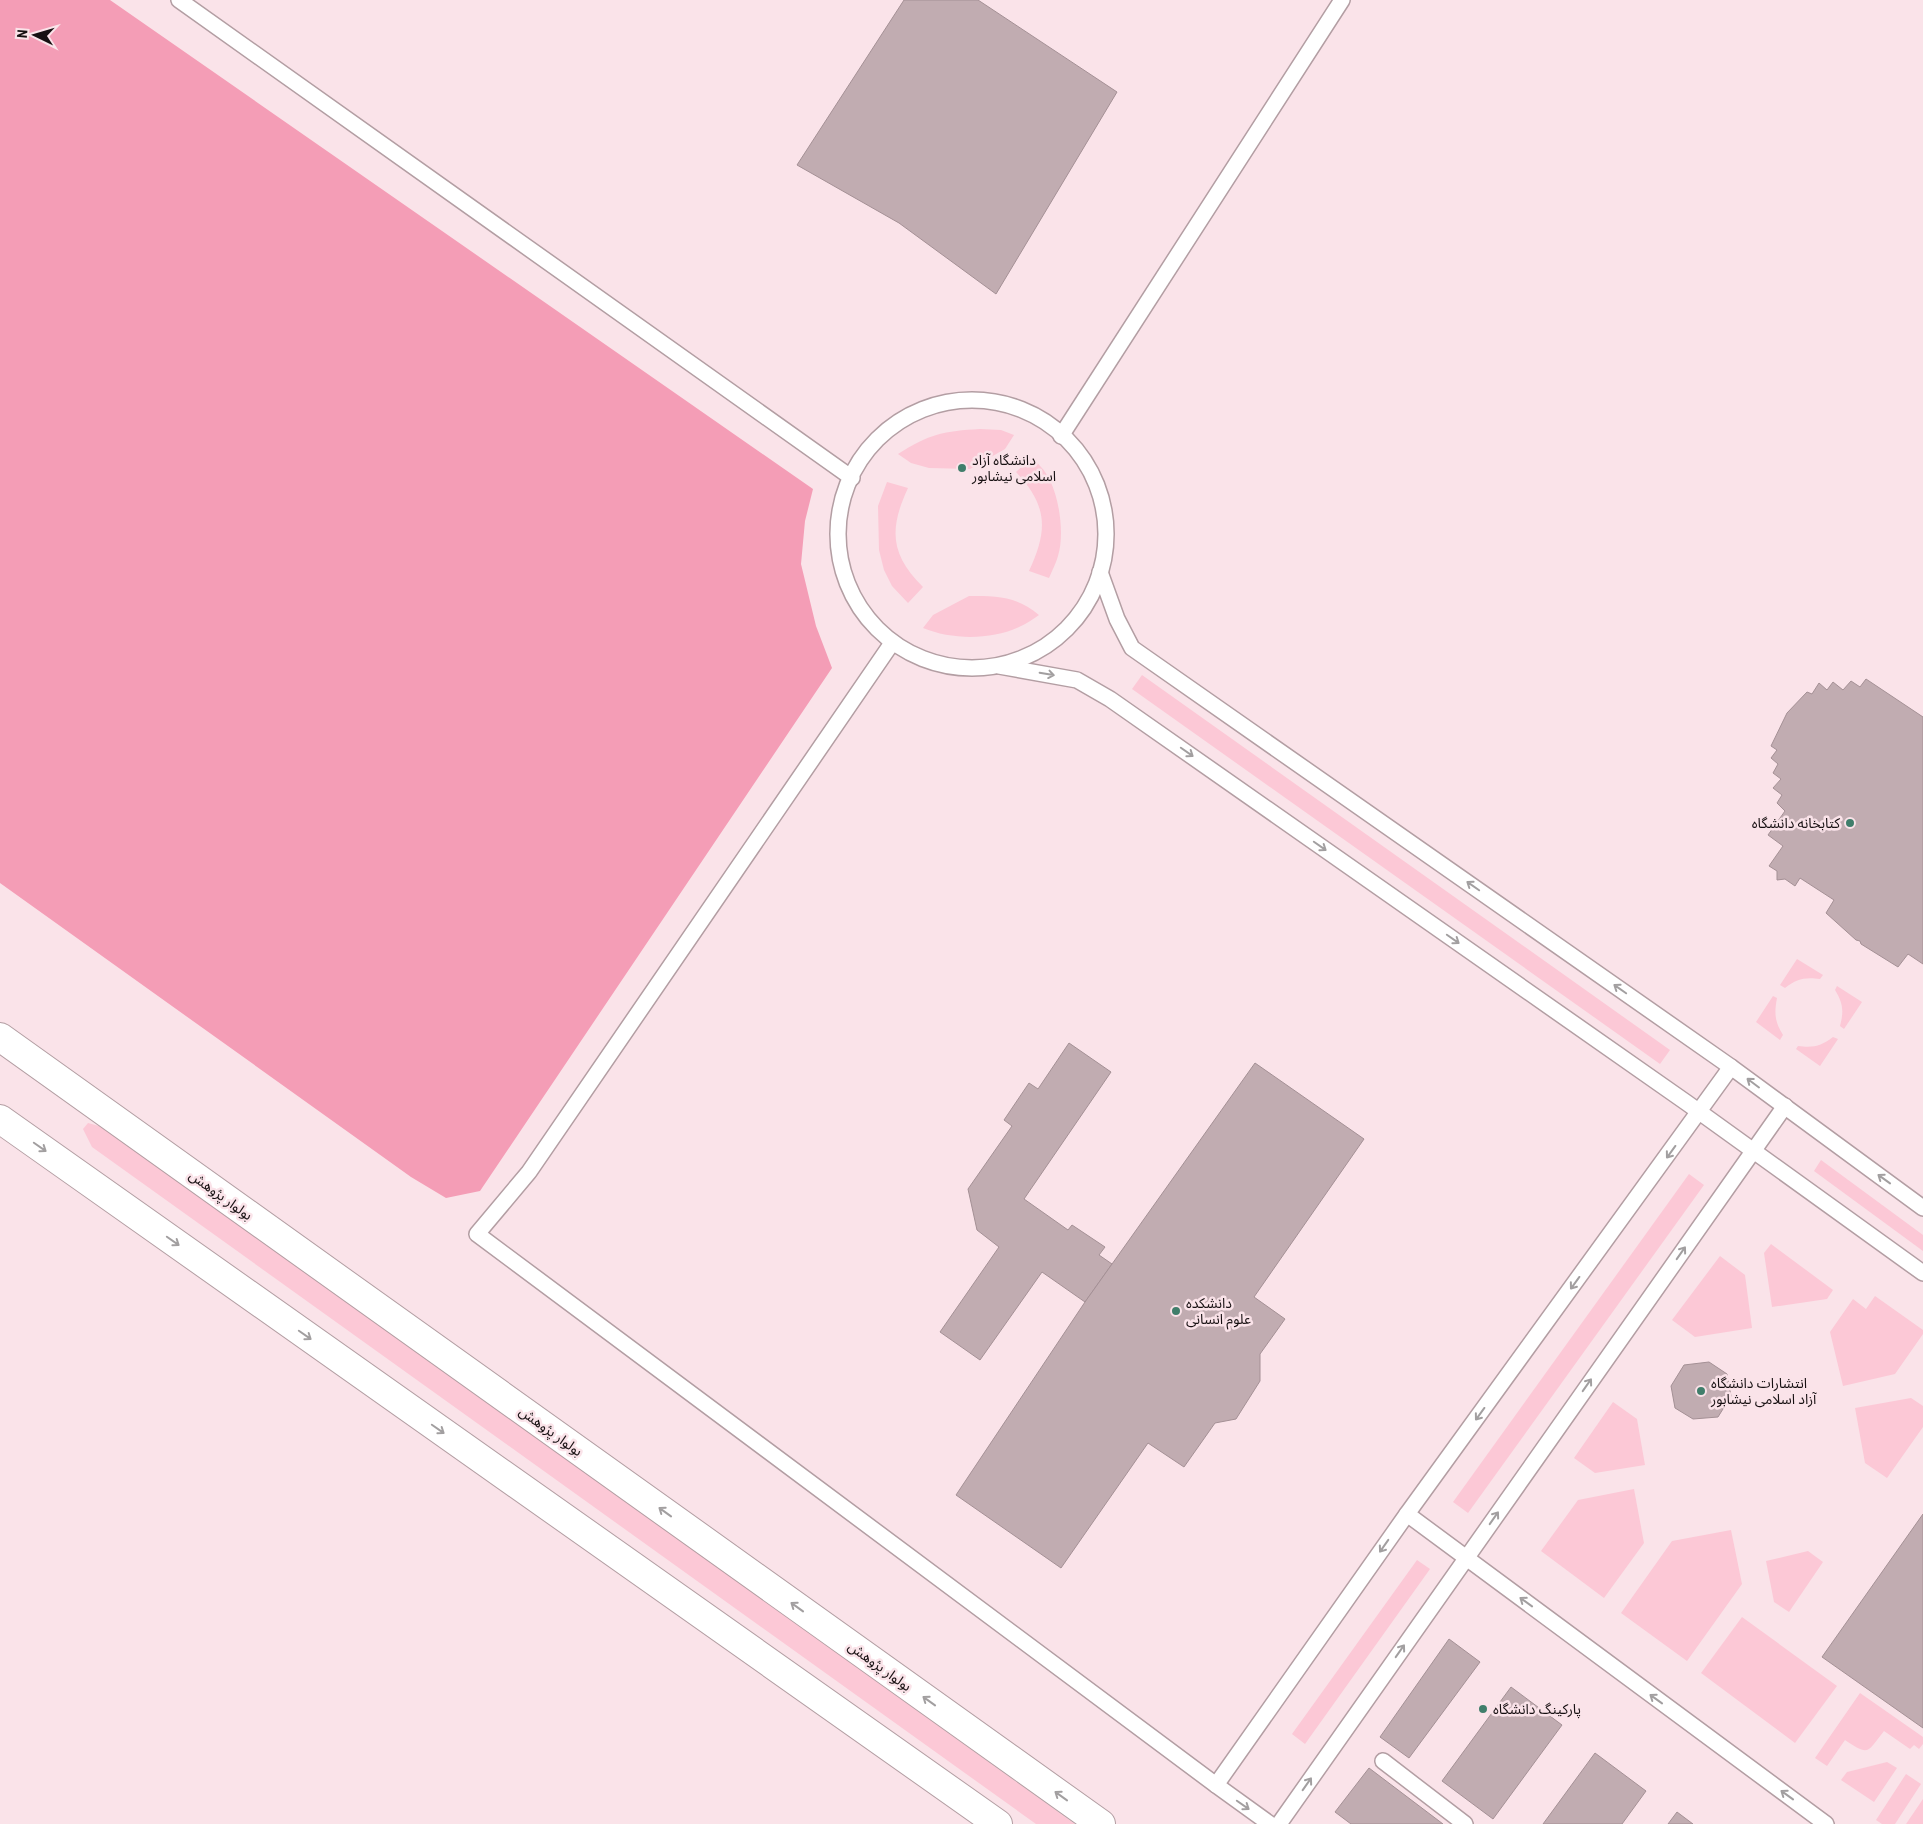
<svg xmlns="http://www.w3.org/2000/svg" width="1923" height="1824" viewBox="0 0 1923 1824" font-family="'Roboto Condensed','Noto Sans Arabic',sans-serif">
<style>
.green{fill:#fcc8d6}
.forest{fill:#f49db6}
.building{fill:#c1acb1;stroke:#a49095}
.lines{fill:none;stroke-linecap:round;stroke-linejoin:round}
.lane-casing{stroke:#b39ea3;stroke-width:18}
.primary-casing{stroke:#b39ea3;stroke-width:30}
.lane{stroke:#fff;stroke-width:15}
.primary{stroke:#fff;stroke-width:28}
.oneway{stroke:#a29fa0}
.poi-dot{fill:#407e6b;stroke:#fae3e9;stroke-width:2}
.labels{text-anchor:middle;dominant-baseline:central;stroke-width:5;stroke-linejoin:round;paint-order:stroke}
.poi-label{font-size:14px;fill:#171012;stroke:#fae3e9;text-anchor:start}
.street-label{font-size:14px;fill:#171012;stroke:#fae3e9}
</style>
<rect width="100%" height="100%" fill="#fae3e9"/>
<g class="green">
<path d="M980 429 1001 430 1014 435 1005 449 970 469 929 468 911 463 898 454C929 434 944 431 980 429Z"/>
<path d="M1032 457C1037 463 1043 468 1047 475 1059 494 1065 534 1058 556 1056 563 1052 571 1049 578L1029 571C1048 530 1048 506 1016 472Z"/>
<path d="M887 482 908 488C889 529 890 554 923 587L908 603 892 586 884 570 879 550 878 506Z"/>
<path d="M969 596C997 596 1017 596 1039 615 1033 619 1026 624 1019 627 991 640 952 640 923 628L933 615Z"/>
<polygon points="1142,675 1670,1050 1660,1064 1132,689"/>
<path d="M1797 959 1823 975 1820 979C1804 977 1797 979 1785 988L1780 985Z"/>
<path d="M1837 986 1862 1002 1844 1029 1840 1026C1844 1011 1843 1003 1835 990Z"/>
<path d="M1773 996 1777 998C1774 1014 1775 1022 1783 1035L1780 1040 1756 1022Z"/>
<path d="M1833 1037 1838 1039 1820 1066 1796 1049 1798 1046C1814 1048 1821 1046 1833 1037Z"/>
<polygon points="88,1123 106,1128 122,1139 1075,1824 1036,1824 92,1147 83,1129"/>
<polygon points="1821,1160 1923,1235 1923,1251 1814,1171"/>
<polygon points="1689,1174 1704,1185 1468,1513 1453,1502"/>
<polygon points="1771,1244 1833,1290 1827,1299 1772,1307 1764,1253"/>
<polygon points="1720,1256 1745,1275 1752,1328 1695,1337 1672,1320"/>
<polygon points="1875,1296 1923,1330 1923,1334 1895,1374 1843,1386 1830,1332 1853,1299 1866,1309"/>
<polygon points="1911,1398 1923,1406 1923,1427 1887,1478 1865,1463 1855,1408"/>
<polygon points="1613,1402 1637,1419 1645,1465 1595,1473 1574,1458"/>
<polygon points="1634,1489 1644,1543 1604,1598 1541,1551 1578,1500"/>
<polygon points="1731,1530 1742,1584 1687,1661 1621,1613 1672,1541"/>
<polygon points="1808,1551 1823,1562 1789,1612 1774,1602 1766,1561"/>
<polygon points="1417,1560 1430,1569 1305,1744 1292,1734"/>
<polygon points="1742,1617 1837,1686 1795,1743 1701,1673"/>
<path d="M1860 1693 1923 1737V1744L1919 1749 1914 1745 1910 1749 1884 1731C1867 1752 1870 1757 1845 1740L1827 1766 1815 1758Z"/>
<polygon points="1887,1762 1897,1768 1874,1802 1841,1780 1847,1772"/>
<polygon points="1906,1774 1921,1784 1895,1824 1882,1824 1876,1820"/>
<polygon points="1923,1799 1923,1824 1906,1824"/>
</g>
<polygon class="forest" points="0,0 110,0 813,489 805,521 801,564 816,626 832,668 480,1191 446,1198 411,1177 0,883"/>
<g class="building">
<polygon points="904,0 978,0 1117,92 996,294 899,223 797,165"/>
<polygon points="1866,679 1923,717 1923,964 1908,954 1898,967 1861,944 1860,941 1856,940 1826,913 1834,900 1800,878 1795,886 1785,879 1777,880 1777,871 1769,866 1783,846 1768,835 1785,811 1777,803 1782,795 1773,788 1781,779 1773,773 1778,764 1771,758 1777,750 1771,746 1787,713 1807,692 1812,694 1819,683 1827,690 1833,682 1843,690 1851,681 1860,687"/>
<polygon points="1069,1043 1111,1072 1024,1199 1068,1230 1072,1225 1105,1247 1099,1255 1112,1264 1085,1302 1042,1272 980,1360 940,1332 999,1247 977,1230 968,1189 1012,1126 1004,1120 1029,1083 1038,1089"/>
<polygon points="1255,1063 1364,1139 1254,1297 1285,1319 1260,1354 1260,1381 1236,1419 1215,1423 1184,1467 1148,1443 1061,1568 956,1495 1085,1302"/>
<polygon points="1709,1362 1727,1374 1731,1396 1718,1417 1693,1419 1675,1408 1671,1386 1684,1365"/>
<polygon points="1923,1514 1923,1728 1822,1657"/>
<polygon points="1449,1639 1480,1662 1409,1758 1380,1737"/>
<polygon points="1511,1687 1562,1725 1493,1819 1442,1781"/>
<polygon points="1595,1753 1646,1791 1622,1824 1543,1824"/>
<polygon points="1369,1768 1443,1824 1351,1824 1335,1812"/>
<polygon points="1677,1812 1693,1824 1668,1824"/>
</g>
<g class="lines">
<defs>
<g id="lane">
<polyline points="179,0 852,478"/>
<circle cx="972" cy="534" r="134"/>
<polyline points="1061,436 1342,0"/>
<polyline points="1100,572 1117,619 1132,648 1731,1067 1923,1208"/>
<polyline points="892,643 529,1172 477,1234 1216,1785 1270,1824"/>
<polyline points="999,666 1077,680 1110,699 1687,1103 1923,1273"/>
<polyline points="1407,1514 1826,1824"/>
<polyline points="1383,1761 1465,1824"/>
<polyline points="1216,1785 1407,1514 1731,1067"/>
<polyline points="1279,1824 1785,1106"/>
</g>
<g id="primary">
<polyline points="0,1037 1101,1824"/>
<polyline points="0,1119 998,1824"/>
</g>
</defs>
<use href="#lane" class="lane-casing"/>
<use href="#primary" class="primary-casing"/>
<use href="#lane" class="lane"/>
<use href="#primary" class="primary"/>
</g>
<defs><path id="oneway-shaft" d="M-6 0H5M1.5-3L5.5 0L1.5 3" fill="none" stroke-width="1.6" stroke-linecap="round" stroke-linejoin="round" transform="scale(1.25)"/></defs>
<g class="oneway">
<use href="#oneway-shaft" transform="translate(1047 674) rotate(10)"/>
<use href="#oneway-shaft" transform="translate(1187 752) rotate(35)"/>
<use href="#oneway-shaft" transform="translate(1320 846) rotate(35)"/>
<use href="#oneway-shaft" transform="translate(1473 886) rotate(-145)"/>
<use href="#oneway-shaft" transform="translate(1453 939) rotate(35)"/>
<use href="#oneway-shaft" transform="translate(1620 989) rotate(-145)"/>
<use href="#oneway-shaft" transform="translate(1753 1083) rotate(-143)"/>
<use href="#oneway-shaft" transform="translate(40 1147) rotate(35)"/>
<use href="#oneway-shaft" transform="translate(1671 1152) rotate(126)"/>
<use href="#oneway-shaft" transform="translate(1884 1179) rotate(-144)"/>
<use href="#oneway-shaft" transform="translate(173 1241) rotate(35)"/>
<use href="#oneway-shaft" transform="translate(1681 1253) rotate(-55)"/>
<use href="#oneway-shaft" transform="translate(1575 1283) rotate(126)"/>
<use href="#oneway-shaft" transform="translate(305 1335) rotate(35)"/>
<use href="#oneway-shaft" transform="translate(1587 1385) rotate(-55)"/>
<use href="#oneway-shaft" transform="translate(1480 1414) rotate(126)"/>
<use href="#oneway-shaft" transform="translate(438 1429) rotate(35)"/>
<use href="#oneway-shaft" transform="translate(665 1512) rotate(-144)"/>
<use href="#oneway-shaft" transform="translate(1494 1518) rotate(-55)"/>
<use href="#oneway-shaft" transform="translate(1384 1546) rotate(125)"/>
<use href="#oneway-shaft" transform="translate(1526 1602) rotate(-144)"/>
<use href="#oneway-shaft" transform="translate(797 1607) rotate(-144)"/>
<use href="#oneway-shaft" transform="translate(1400 1651) rotate(-55)"/>
<use href="#oneway-shaft" transform="translate(1656 1699) rotate(-144)"/>
<use href="#oneway-shaft" transform="translate(929 1701) rotate(-144)"/>
<use href="#oneway-shaft" transform="translate(1307 1784) rotate(-55)"/>
<use href="#oneway-shaft" transform="translate(1787 1795) rotate(-144)"/>
<use href="#oneway-shaft" transform="translate(1061 1796) rotate(-144)"/>
<use href="#oneway-shaft" transform="translate(1243 1805) rotate(35)"/>
</g>
<g class="poi-dot">
<circle cx="962" cy="468" r="5"/>
<circle cx="1850" cy="823" r="5"/>
<circle cx="1176" cy="1311" r="5"/>
<circle cx="1701" cy="1391" r="5"/>
<circle cx="1483" cy="1709" r="5"/>
</g>
<g class="labels">
<g class="poi-label">
<text x="972" y="460">دانشگاه آزاد<tspan x="972" dy="16">اسلامی نیشابور</tspan></text>
<text x="1840" y="823" text-anchor="end">کتابخانه دانشگاه</text>
<text x="1186" y="1303">دانشکده<tspan x="1186" dy="16">علوم انسانی</tspan></text>
<text x="1711" y="1383">انتشارات دانشگاه<tspan x="1711" dy="16">آزاد اسلامی نیشابور</tspan></text>
<text x="1493" y="1709">پارکینگ دانشگاه</text>
</g>
<g class="street-label">
<text transform="translate(221 1195) rotate(36)">بولوار پژوهش</text>
<text transform="translate(551 1431) rotate(36)">بولوار پژوهش</text>
<text transform="translate(880 1666) rotate(36)">بولوار پژوهش</text>
</g>
</g>
<g transform="translate(35 35) rotate(275)" stroke="#fae3e9" stroke-width="4" paint-order="stroke">
<path d="M0-4L9 19L0 12L-9 19Z" fill="#171012"/>
<text y="-8" font-size="14" font-weight="bold" text-anchor="middle" fill="#171012">N</text>
</g>
</svg>
